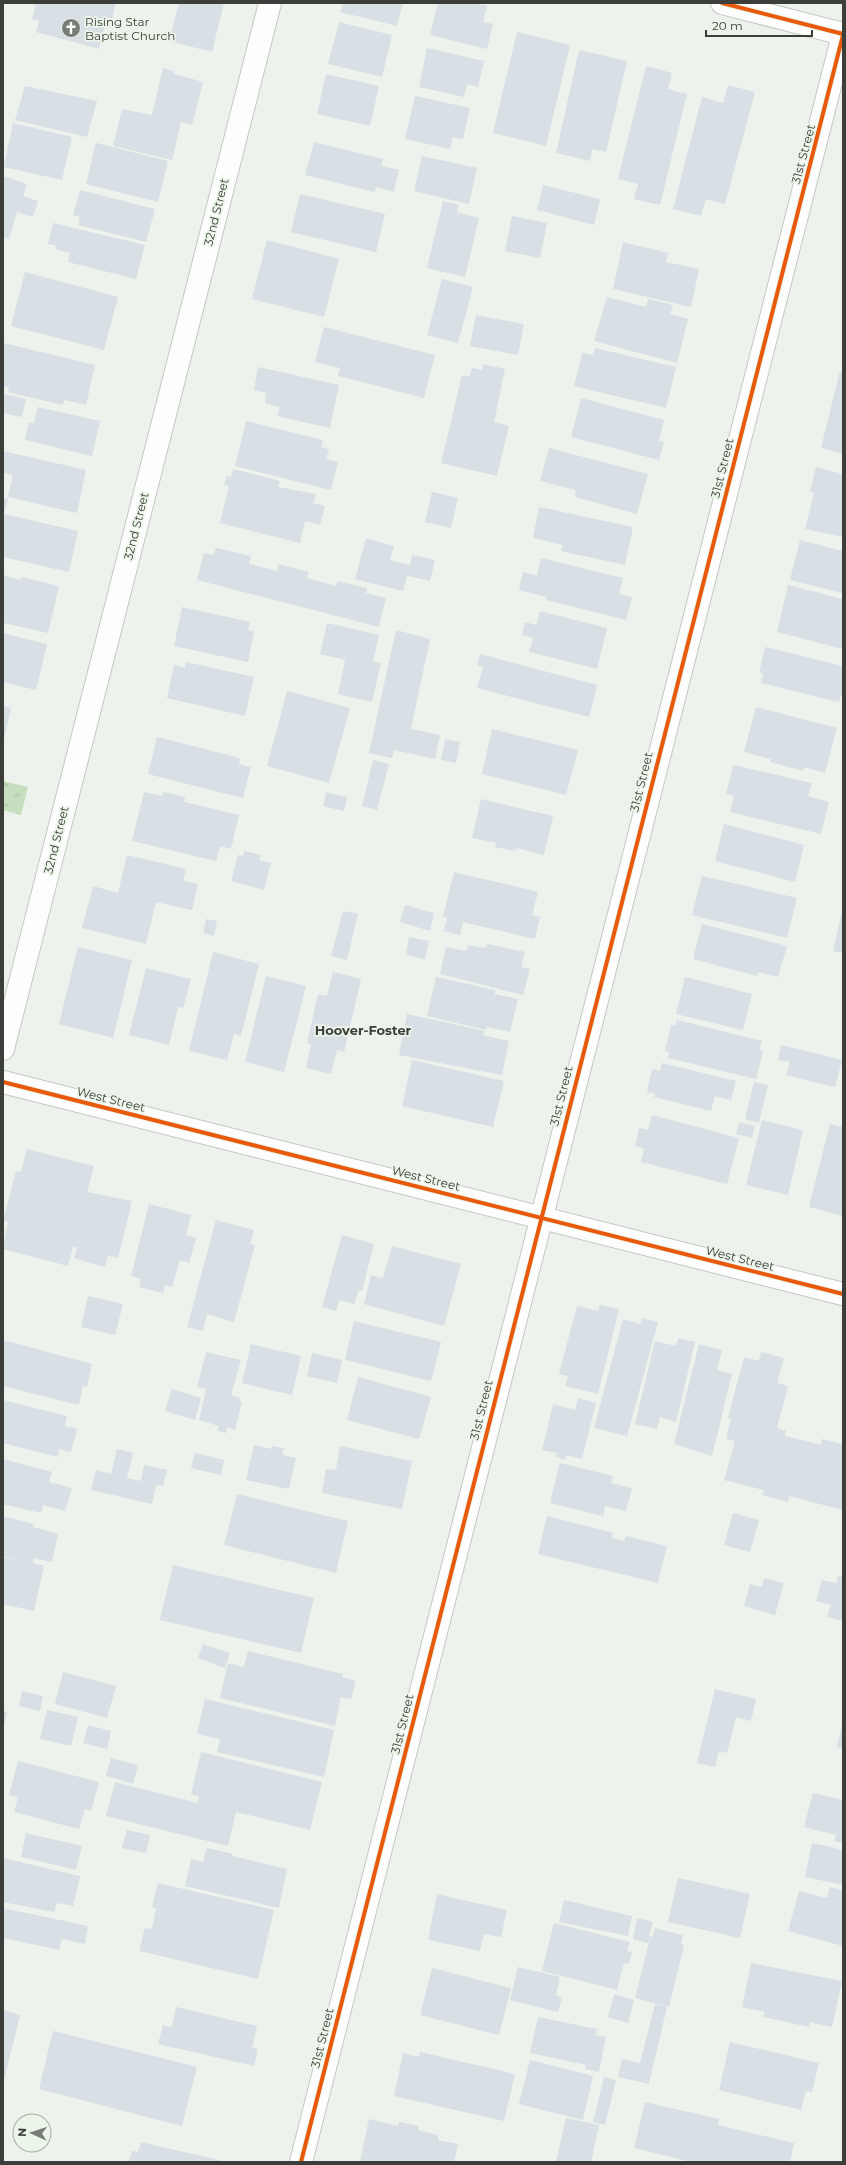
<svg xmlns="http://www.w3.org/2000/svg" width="846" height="2165" viewBox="0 0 846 2165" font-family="Montserrat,sans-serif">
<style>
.grass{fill:url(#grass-tufts)}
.building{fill:#d8dfe5}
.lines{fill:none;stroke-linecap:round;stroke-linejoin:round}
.minor-casing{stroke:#c4c8c3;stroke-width:24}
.tertiary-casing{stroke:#c4c8c3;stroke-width:24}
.secondary-casing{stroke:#c4c8c3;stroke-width:24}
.minor{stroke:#fcfdfc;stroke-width:22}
.tertiary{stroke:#fcfdfc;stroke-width:22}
.secondary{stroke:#fcfdfc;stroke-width:22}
.cycleway-casing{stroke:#ecf5e9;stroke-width:6}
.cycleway{stroke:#e8590c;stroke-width:4}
.labels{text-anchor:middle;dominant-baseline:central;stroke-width:3.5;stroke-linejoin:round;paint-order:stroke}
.poi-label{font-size:12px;fill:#3b3e39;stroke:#ecf5e9;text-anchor:start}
.street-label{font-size:12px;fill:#3b3e39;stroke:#ecf5e9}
.neighbourhood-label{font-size:13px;font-weight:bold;fill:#3b3e39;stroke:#ecf5e9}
</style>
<defs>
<pattern id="grass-tufts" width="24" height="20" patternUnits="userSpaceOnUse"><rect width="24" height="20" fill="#c6dfbe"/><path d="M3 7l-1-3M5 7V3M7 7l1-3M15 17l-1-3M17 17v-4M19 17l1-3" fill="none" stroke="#abc0a4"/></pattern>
</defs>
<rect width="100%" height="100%" fill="#edf2ec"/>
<polygon class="grass" points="3,781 28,787 21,815 3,810"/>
<g class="building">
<polygon points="29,3 116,3 111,23 106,22 99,49 36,32 39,21 32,19 36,5"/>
<polygon points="179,3 224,3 212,52 169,41"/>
<polygon points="343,3 403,3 397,26 340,12"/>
<polygon points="438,3 474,3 487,6 483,22 493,24 487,49 430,35"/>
<polygon points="339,22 392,35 382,77 328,64"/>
<polygon points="517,32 570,45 546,146 493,133"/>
<polygon points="427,48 484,61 478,87 467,84 464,97 419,87"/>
<polygon points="579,50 627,61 606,152 592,149 590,161 556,153"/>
<polygon points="646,66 672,73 668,89 687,94 660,205 634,199 638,184 618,179"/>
<polygon points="163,68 174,71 174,74 203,82 192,125 181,122 172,160 113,146 122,109 152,115"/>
<polygon points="326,74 379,86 370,126 317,114"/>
<polygon points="728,85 755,92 725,204 706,199 701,216 673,209 702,97 723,103"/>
<polygon points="25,86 97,101 87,137 15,120"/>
<polygon points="415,96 470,108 463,139 453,137 450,149 405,139"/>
<polygon points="13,123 72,137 62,180 4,167"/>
<polygon points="314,142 383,159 381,166 399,170 394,192 376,187 375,192 305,175"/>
<polygon points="96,143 168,161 158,202 86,184"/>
<polygon points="422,156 477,168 469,204 414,191"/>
<polygon points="3,176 27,184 23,196 38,201 33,217 17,212 9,239 3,237"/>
<polygon points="543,185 600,199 594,225 537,210"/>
<polygon points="80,190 155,209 146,242 78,225 80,217 73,215"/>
<polygon points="300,194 385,214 376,252 291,232"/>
<polygon points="443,201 459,205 457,212 479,218 465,277 427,268"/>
<polygon points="512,216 547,223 540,258 505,251"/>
<polygon points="53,223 145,245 136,279 68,262 70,253 55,249 56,246 48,244"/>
<polygon points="267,240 339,259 324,317 252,299"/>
<polygon points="623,242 668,253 666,262 699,269 691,307 613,289"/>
<polygon points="25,272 118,297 104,350 11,326"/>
<polygon points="442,279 473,287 458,343 427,335"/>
<polygon points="607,297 646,307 648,299 673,305 670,314 688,319 677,363 594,341"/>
<polygon points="476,315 524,324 518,355 470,346"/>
<polygon points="324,327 435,355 424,398 338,376 340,368 315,362"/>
<polygon points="3,343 95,365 86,405 64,400 63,405 8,392 9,388 3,386"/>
<polygon points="595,348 676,367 666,408 574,386 582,353 593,355"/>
<polygon points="483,364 505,369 494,422 509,426 497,476 441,463 462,375 469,377 472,368 482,370"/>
<polygon points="258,367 339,385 330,428 277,416 280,407 265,403 266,393 254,390"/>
<polygon points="840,371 843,372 843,454 821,448"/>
<polygon points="3,394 26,399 22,417 3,413"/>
<polygon points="581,398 664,420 659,441 664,442 659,460 571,437"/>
<polygon points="38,407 100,421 92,456 25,440 29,422 34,423"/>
<polygon points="246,421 323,440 321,447 329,449 326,459 338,462 331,490 235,466"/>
<polygon points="549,448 648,474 637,514 575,497 576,490 540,481"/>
<polygon points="3,451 86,470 77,513 8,497 13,475 3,473"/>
<polygon points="816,467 843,474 843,537 805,529 814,493 810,492"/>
<polygon points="233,469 280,481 278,487 316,494 313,503 325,506 320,525 305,521 300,543 220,523 229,486 224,485 227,476 231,477"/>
<polygon points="432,492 458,498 451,528 425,522"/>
<polygon points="3,498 8,499 4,514 78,531 69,572 3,557"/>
<polygon points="539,507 633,527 625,565 561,551 563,545 533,538"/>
<polygon points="366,538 394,546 390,560 410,565 412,555 435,560 430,581 407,576 403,591 355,579"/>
<polygon points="800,540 843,551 843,593 790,580"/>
<polygon points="216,548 251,556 249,564 277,571 278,564 309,572 307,578 336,586 338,581 367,588 366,593 386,598 379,627 197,580 204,553 214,555"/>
<polygon points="541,558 623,578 619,594 632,597 626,620 546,600 547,597 519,590 523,572 537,576"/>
<polygon points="3,575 21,580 21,577 59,586 48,633 3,623"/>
<polygon points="788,585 843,599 843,649 777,632"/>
<polygon points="182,607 250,622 248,630 254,632 248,662 174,646"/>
<polygon points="540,611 607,628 597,669 529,652 533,638 522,635 525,622 536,625"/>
<polygon points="327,623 379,635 373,662 381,663 372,702 338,694 345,660 320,654"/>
<polygon points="396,630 430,639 411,729 440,735 435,759 394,750 392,758 369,753"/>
<polygon points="3,633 47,644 36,690 3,682"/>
<polygon points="765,647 843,666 843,696 841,696 839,702 761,683 763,673 759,673"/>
<polygon points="480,654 597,685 589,717 477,688 483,667 477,665"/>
<polygon points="186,662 254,677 245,716 167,698 174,665 185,668"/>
<polygon points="287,691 350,708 329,783 267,766"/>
<polygon points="3,706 11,708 4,739 3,739"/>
<polygon points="756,707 837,728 825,773 804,767 803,771 770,762 771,759 744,752"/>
<polygon points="492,729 578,750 566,795 482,774"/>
<polygon points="157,737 240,758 239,764 251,767 243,798 148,774"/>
<polygon points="445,739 460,742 456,763 441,760"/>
<polygon points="373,760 389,764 377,810 362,806"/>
<polygon points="733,765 812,783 808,796 829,802 821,834 730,812 734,795 726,794"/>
<polygon points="144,792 162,796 163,792 185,797 184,802 239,815 231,849 220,846 216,861 132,841"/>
<polygon points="326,792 347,797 344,811 323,806"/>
<polygon points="481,799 553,816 544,855 516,848 515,851 495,847 496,843 472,838"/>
<polygon points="724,824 804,845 795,882 715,861"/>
<polygon points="244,851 261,855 259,860 271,863 264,890 231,881 238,855 243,856"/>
<polygon points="127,855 186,869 183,881 198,884 192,910 156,902 146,944 82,928 93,886 118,893"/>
<polygon points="454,872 538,892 532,915 540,917 535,939 463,922 460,935 444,931 447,917 443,917"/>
<polygon points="702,876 797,898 787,938 692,915"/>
<polygon points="405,905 434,913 430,931 400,922"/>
<polygon points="343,911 358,914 347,960 331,956"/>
<polygon points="842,911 843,911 843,953 833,951"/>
<polygon points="206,919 217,921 214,936 203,933"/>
<polygon points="702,924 787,946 778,977 758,972 757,976 693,959"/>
<polygon points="409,937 429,941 425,959 406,955"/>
<polygon points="487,944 525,952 521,967 530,969 523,995 440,974 446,947 466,951 468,945 485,948"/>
<polygon points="78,947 132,960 113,1038 59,1024"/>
<polygon points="213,952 259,964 241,1036 234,1034 227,1060 189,1051"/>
<polygon points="146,968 191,979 183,1008 178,1007 169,1045 129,1035"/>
<polygon points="333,972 361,979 344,1052 337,1050 331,1074 306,1068 311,1044 307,1043 318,994 327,996"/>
<polygon points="266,976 306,986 284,1072 245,1062"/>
<polygon points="436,977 495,990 495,994 518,999 510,1032 487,1027 486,1030 427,1016"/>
<polygon points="685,977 752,994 743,1030 676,1014"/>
<polygon points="407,1014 485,1031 483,1035 509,1041 502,1075 399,1055"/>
<polygon points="677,1020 762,1041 759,1050 763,1051 756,1079 668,1058 669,1052 665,1051 671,1025 675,1026"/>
<polygon points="781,1045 842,1060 835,1087 786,1075 790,1062 778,1060"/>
<polygon points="412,1060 504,1081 493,1127 402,1106"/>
<polygon points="662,1063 736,1081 731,1100 715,1096 711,1111 654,1097 655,1094 647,1092 652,1069 660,1071"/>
<polygon points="754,1082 768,1085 759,1123 745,1119"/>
<polygon points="652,1115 739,1138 727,1184 641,1162 644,1149 635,1146 639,1128 648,1130"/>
<polygon points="762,1120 803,1130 788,1195 746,1185"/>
<polygon points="739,1122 755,1126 752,1138 736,1134"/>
<polygon points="830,1124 843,1127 843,1216 809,1207"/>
<polygon points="27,1149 94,1166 87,1192 132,1201 118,1258 108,1256 105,1267 74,1258 77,1247 73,1247 68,1266 3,1249 8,1222 3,1221 16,1171 21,1172"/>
<polygon points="149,1204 191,1215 186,1235 196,1238 189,1263 180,1260 172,1287 165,1285 163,1293 139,1287 141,1279 131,1276"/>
<polygon points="216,1220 254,1230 250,1244 255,1245 234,1322 207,1314 203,1331 187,1327"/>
<polygon points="342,1235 374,1244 362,1291 359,1290 354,1304 339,1300 336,1311 322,1307"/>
<polygon points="392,1246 461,1264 444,1326 364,1304 371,1275 383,1278"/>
<polygon points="88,1296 123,1304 115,1335 81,1327"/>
<polygon points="600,1305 619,1309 598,1394 565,1386 568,1376 559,1374 577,1306 598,1311"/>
<polygon points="642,1318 658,1322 627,1436 594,1428 623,1319 640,1324"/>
<polygon points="354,1321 441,1342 431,1381 345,1360"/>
<polygon points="678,1338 695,1342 676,1422 660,1417 657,1429 635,1424 655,1341 676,1346"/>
<polygon points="3,1340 92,1364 87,1387 83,1386 79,1405 3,1386"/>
<polygon points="251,1344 301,1356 292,1395 242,1383"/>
<polygon points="699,1344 722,1350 717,1370 732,1374 712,1456 674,1444"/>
<polygon points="206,1352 241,1360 231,1395 240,1398 239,1401 242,1402 235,1430 227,1427 226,1433 217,1431 219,1426 199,1420 206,1389 197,1387"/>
<polygon points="761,1352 784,1358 777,1383 788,1386 777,1428 786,1431 785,1436 821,1445 822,1439 843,1444 843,1510 789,1496 788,1502 762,1495 764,1490 724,1480 735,1441 726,1439 731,1419 728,1418 744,1357 759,1361"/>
<polygon points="312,1353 342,1360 337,1383 307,1376"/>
<polygon points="358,1377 431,1397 419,1439 347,1420"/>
<polygon points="172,1389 201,1398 195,1420 165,1411"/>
<polygon points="578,1398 596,1403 582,1459 566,1455 565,1460 556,1457 557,1453 542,1450 553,1404 575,1410"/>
<polygon points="3,1400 67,1416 65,1426 77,1429 71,1452 59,1449 58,1457 3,1443"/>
<polygon points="254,1445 272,1449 272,1446 284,1448 282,1455 296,1458 289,1489 246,1480"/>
<polygon points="340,1446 412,1461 402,1509 322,1493 326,1469 336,1470"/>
<polygon points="117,1449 133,1453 127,1478 141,1481 144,1465 167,1470 163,1486 156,1485 152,1504 91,1490 96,1470 111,1474"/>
<polygon points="195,1453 224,1460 221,1475 191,1468"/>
<polygon points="3,1459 52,1472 49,1482 72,1488 65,1511 43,1505 41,1513 3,1504"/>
<polygon points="560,1463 613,1476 611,1483 632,1488 626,1511 605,1506 603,1516 550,1503"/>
<polygon points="237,1494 348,1521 336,1573 224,1545"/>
<polygon points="733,1513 759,1520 750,1552 724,1545"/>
<polygon points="3,1516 34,1524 33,1527 58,1534 52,1562 34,1558 33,1563 44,1566 34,1611 3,1604 3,1557 21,1560 3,1556"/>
<polygon points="547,1516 613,1533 612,1538 624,1541 626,1536 667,1546 658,1583 538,1554"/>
<polygon points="173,1565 314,1598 301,1653 160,1620"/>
<polygon points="838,1576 843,1577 843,1621 827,1617 831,1605 816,1601 822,1580 836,1583"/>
<polygon points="764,1578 784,1583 775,1615 744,1606 750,1584 762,1587"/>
<polygon points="203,1644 230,1653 225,1668 198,1658"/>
<polygon points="248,1651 343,1674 342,1677 356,1681 351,1699 341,1697 335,1726 220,1698 228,1663 244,1667"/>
<polygon points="63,1672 116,1686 107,1718 55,1704"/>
<polygon points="715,1689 756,1699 751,1721 736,1717 727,1753 719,1751 715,1767 697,1763"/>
<polygon points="22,1691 43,1696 40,1711 19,1706"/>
<polygon points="205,1699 334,1730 324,1777 217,1752 220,1739 197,1734"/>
<polygon points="47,1710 78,1717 71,1746 40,1739"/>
<polygon points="3,1711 7,1712 4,1725 3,1725"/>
<polygon points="842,1724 843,1724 843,1749 837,1747"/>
<polygon points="88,1725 111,1731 107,1749 83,1743"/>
<polygon points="201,1752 322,1782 310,1830 236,1812 228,1846 106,1816 115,1782 197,1803 199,1796 191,1794"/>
<polygon points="111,1758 138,1765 133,1784 106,1776"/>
<polygon points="18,1761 99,1782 91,1811 85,1809 79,1829 14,1812 18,1797 9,1795"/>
<polygon points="813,1793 843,1800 843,1843 834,1841 836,1835 804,1827"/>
<polygon points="127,1830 150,1835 146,1853 122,1848"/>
<polygon points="26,1833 82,1846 76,1870 21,1857"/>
<polygon points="812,1843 843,1850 843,1885 805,1877"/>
<polygon points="207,1848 233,1854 232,1856 287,1869 279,1908 185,1886 191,1859 203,1862"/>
<polygon points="3,1858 80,1876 73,1906 57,1903 54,1912 3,1902"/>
<polygon points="678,1878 750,1894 740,1938 668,1922"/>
<polygon points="158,1883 274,1910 258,1979 139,1951 145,1928 152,1929 156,1908 152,1907"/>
<polygon points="830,1887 843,1890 843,1946 788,1931 799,1891 827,1898"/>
<polygon points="437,1894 507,1910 501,1937 484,1934 480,1951 428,1940"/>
<polygon points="564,1900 632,1916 628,1936 559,1922"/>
<polygon points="3,1908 88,1926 85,1944 62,1939 59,1950 3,1938"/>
<polygon points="637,1918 653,1922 649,1936 653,1937 655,1928 683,1935 681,1944 684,1945 669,2007 635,1998 650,1938 648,1943 633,1939"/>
<polygon points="554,1923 630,1942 627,1951 632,1952 629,1964 624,1963 617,1990 542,1971"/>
<polygon points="751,1963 842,1981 832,2027 810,2022 809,2027 763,2017 765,2012 742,2007"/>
<polygon points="518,1967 560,1977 556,1995 562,1997 558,2012 510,2000"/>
<polygon points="432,1968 511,1988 499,2035 420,2015"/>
<polygon points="614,1994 634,2000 628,2023 608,2017"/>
<polygon points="655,2004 667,2007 649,2084 618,2077 622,2059 640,2063"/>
<polygon points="176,2007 257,2026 252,2048 258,2049 254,2066 158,2044 163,2025 172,2027"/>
<polygon points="3,2010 20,2015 4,2080 3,2080"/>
<polygon points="538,2017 597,2029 596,2035 606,2037 599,2072 585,2069 586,2065 530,2053"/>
<polygon points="53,2031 197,2067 182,2126 39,2089"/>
<polygon points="730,2042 819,2063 812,2092 806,2091 801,2110 719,2090"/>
<polygon points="420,2052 515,2074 504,2121 394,2096 403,2053 419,2057"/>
<polygon points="530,2060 593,2076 583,2120 519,2104"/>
<polygon points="604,2077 616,2080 605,2125 593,2122"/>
<polygon points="645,2102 719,2119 718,2125 794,2143 790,2162 692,2162 634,2148"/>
<polygon points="566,2118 599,2125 591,2162 556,2162"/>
<polygon points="369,2119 398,2126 399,2122 419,2126 418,2130 438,2135 438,2140 458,2144 454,2162 360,2162"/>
<polygon points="141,2142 223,2161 223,2162 129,2162 132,2151 138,2152"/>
</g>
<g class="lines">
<defs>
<g id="minor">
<polyline points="3,1049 270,3"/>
<polyline points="301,2162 843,35"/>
</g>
<polyline id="tertiary" points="3,1082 843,1294"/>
<polyline id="secondary" points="722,3 843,34"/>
</defs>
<use href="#minor" class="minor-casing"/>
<use href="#tertiary" class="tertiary-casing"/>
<use href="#secondary" class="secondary-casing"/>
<use href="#minor" class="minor"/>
<use href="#tertiary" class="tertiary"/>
<use href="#secondary" class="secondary"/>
<defs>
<g id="cycleway">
<polyline points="722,3 843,34"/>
<polyline points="3,1082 843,1294"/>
<polyline points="301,2162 843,35"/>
</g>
</defs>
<use href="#cycleway" class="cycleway-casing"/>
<use href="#cycleway" class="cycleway"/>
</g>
<defs>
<symbol id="church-disc" viewBox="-11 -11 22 22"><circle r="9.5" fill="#797d78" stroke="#ecf5e9"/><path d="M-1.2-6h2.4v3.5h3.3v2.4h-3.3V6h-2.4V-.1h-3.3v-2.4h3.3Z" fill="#fff"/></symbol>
</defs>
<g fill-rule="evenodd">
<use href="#church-disc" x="60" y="17" width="22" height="22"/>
</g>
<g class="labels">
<g class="poi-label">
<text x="85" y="21">Rising Star<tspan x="85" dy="14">Baptist Church</tspan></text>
</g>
<g class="street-label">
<text transform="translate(803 154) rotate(-75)">31st Street</text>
<text transform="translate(216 212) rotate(-76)">32nd Street</text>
<text transform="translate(722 468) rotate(-76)">31st Street</text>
<text transform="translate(136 526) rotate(-76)">32nd Street</text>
<text transform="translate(641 782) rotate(-76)">31st Street</text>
<text transform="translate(56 840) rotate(-76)">32nd Street</text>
<text transform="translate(561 1096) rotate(-76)">31st Street</text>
<text transform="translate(111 1099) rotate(14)">West Street</text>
<text transform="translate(426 1178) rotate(14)">West Street</text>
<text transform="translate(740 1258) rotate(14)">West Street</text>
<text transform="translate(481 1410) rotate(-76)">31st Street</text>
<text transform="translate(402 1724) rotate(-76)">31st Street</text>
<text transform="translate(322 2038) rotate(-76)">31st Street</text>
</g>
<g class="neighbourhood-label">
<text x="363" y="1030">Hoover-Foster</text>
</g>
</g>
<rect width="846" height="2165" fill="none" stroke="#3b3e39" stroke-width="8"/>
<g transform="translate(32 2133) rotate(273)"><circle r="19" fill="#ecf5e9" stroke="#a5aca3"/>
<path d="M0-3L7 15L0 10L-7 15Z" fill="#797d78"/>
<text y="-6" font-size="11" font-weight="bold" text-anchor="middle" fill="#3b3e39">N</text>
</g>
<path d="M706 30v6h106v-6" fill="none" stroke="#3b3e39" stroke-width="2"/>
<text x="712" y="30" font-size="12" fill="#3b3e39" stroke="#ecf5e9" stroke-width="3" paint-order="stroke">20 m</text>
</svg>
